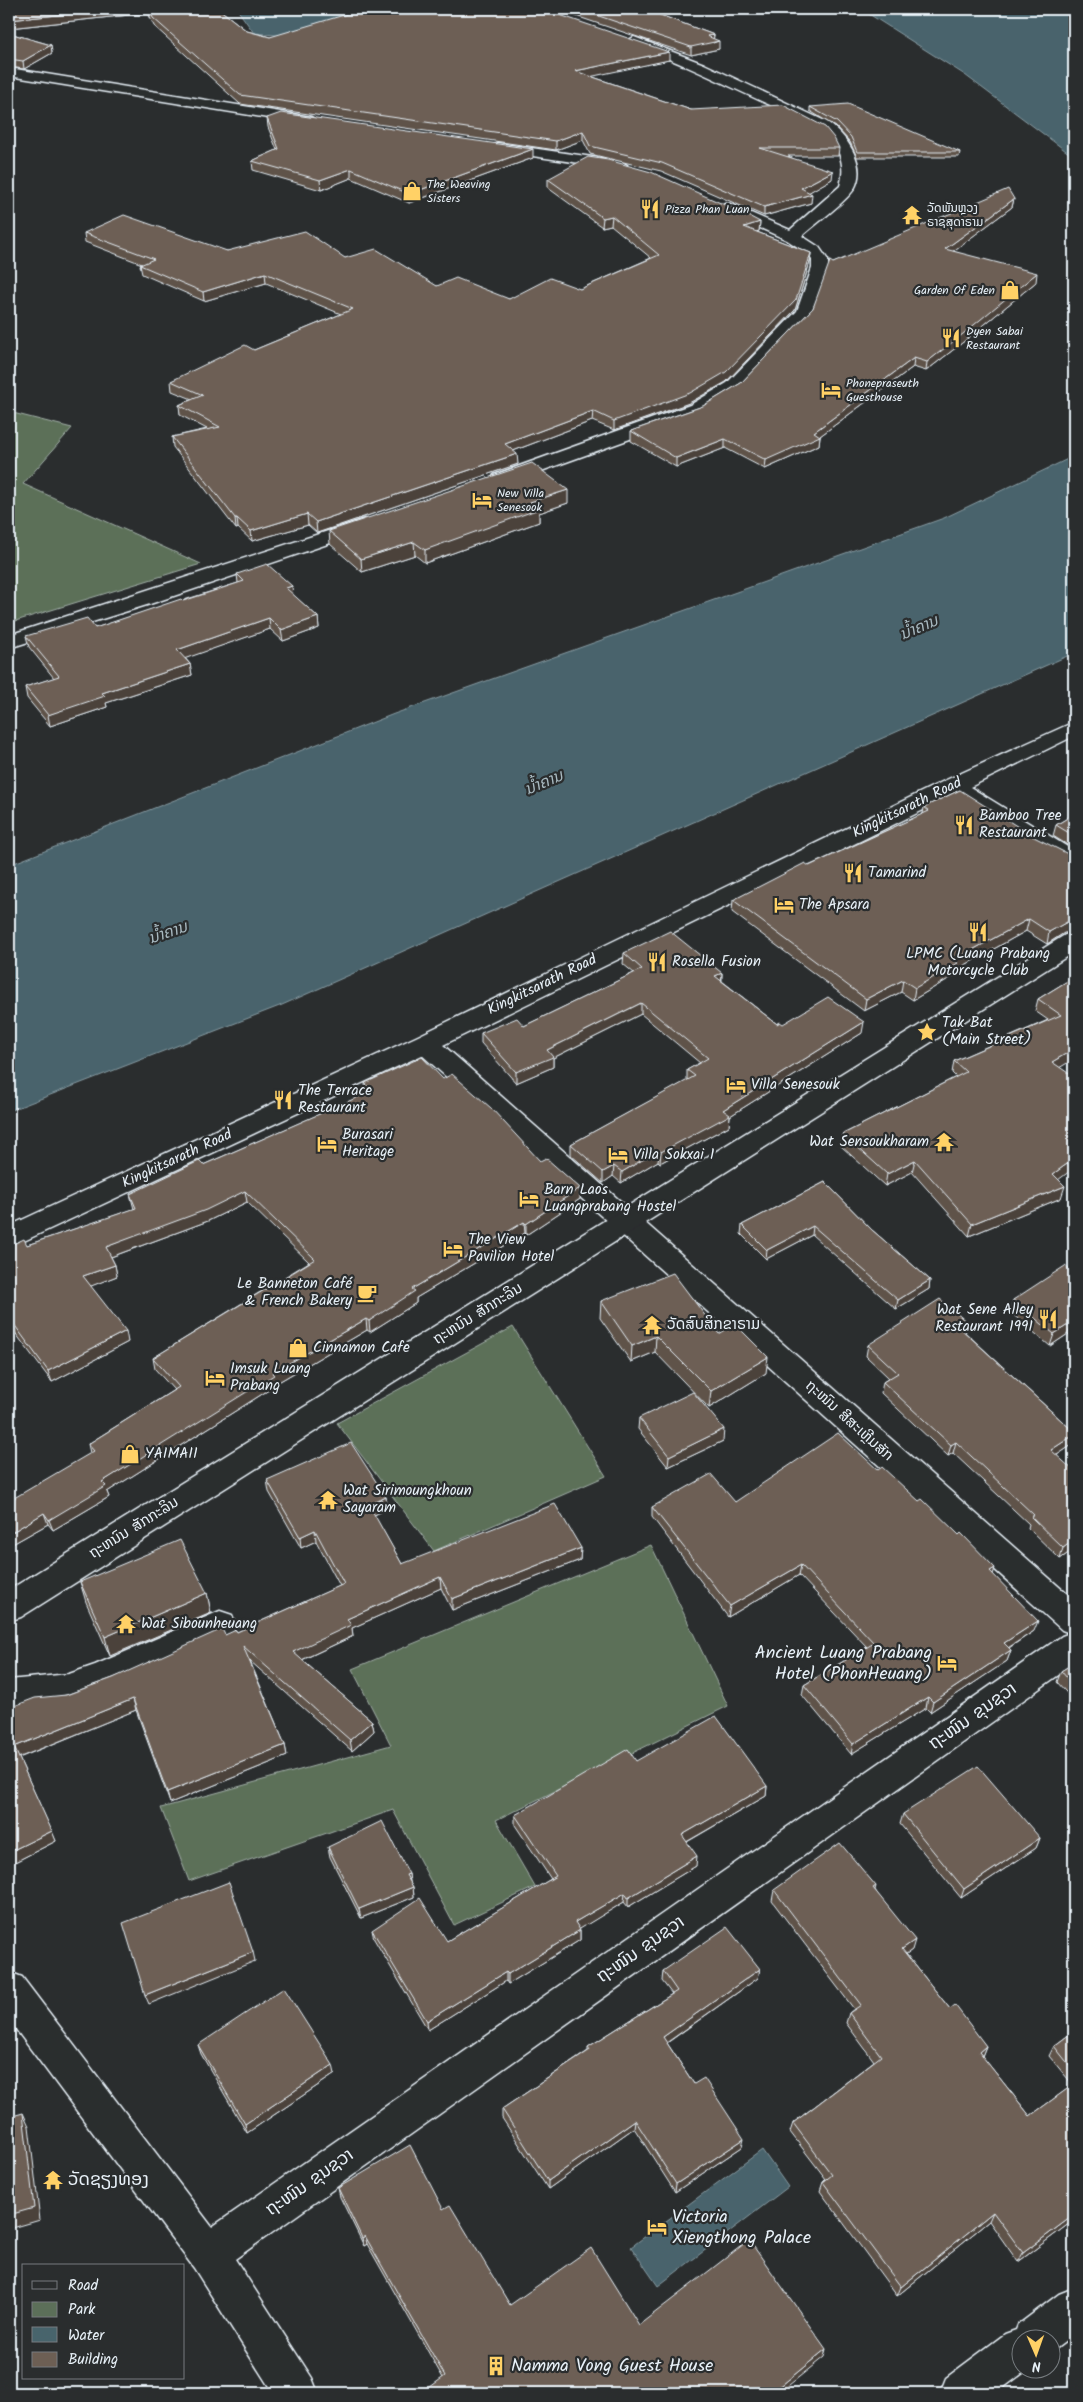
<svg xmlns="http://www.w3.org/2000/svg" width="1083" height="2402" viewBox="0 0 1083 2402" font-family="Kalam,'Noto Sans Lao',sans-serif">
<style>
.green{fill:#5c6f59;stroke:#a2b0a8}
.water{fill:#48646c;stroke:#889ca4}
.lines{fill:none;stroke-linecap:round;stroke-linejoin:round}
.minor-casing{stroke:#e8f1f8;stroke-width:3}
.secondary-casing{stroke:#e8f1f8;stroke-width:3}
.minor{fill:#2a2d2e;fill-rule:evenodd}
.secondary{fill:#2a2d2e;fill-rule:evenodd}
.wall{fill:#5e5248;stroke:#e8f1f8}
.shaded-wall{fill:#4c423b;stroke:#e8f1f8}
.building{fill:#6d5f54;stroke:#e8f1f8}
.labels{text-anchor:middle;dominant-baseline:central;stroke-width:4.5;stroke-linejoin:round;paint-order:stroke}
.far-poi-label{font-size:12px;fill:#e8f1f8;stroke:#2a2d2e;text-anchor:start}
.street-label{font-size:15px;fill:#e8f1f8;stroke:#2a2d2e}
.poi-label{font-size:15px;fill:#e8f1f8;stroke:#2a2d2e;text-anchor:start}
.water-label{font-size:16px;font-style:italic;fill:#a8b9c0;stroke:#2a2d2e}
.near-poi-label{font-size:18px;fill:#e8f1f8;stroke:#2a2d2e;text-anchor:start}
.near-street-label{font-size:18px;fill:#e8f1f8;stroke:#2a2d2e}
</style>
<rect width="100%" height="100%" fill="#2a2d2e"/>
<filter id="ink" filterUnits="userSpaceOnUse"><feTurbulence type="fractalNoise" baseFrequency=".02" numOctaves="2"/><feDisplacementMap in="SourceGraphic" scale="10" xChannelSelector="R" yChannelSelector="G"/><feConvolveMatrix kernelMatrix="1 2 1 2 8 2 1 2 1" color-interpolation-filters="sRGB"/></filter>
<g filter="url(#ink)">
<g class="green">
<polygon points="9,412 72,428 23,484 201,564 9,623"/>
<polygon points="513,1327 606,1476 434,1551 337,1423"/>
<polygon points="651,1545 728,1706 496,1820 535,1887 454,1925 393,1810 189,1881 161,1808 391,1745 352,1669"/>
</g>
<g class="water">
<polygon points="237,9 369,9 317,39 254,33"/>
<polygon points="861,9 1074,9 1074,157 965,75"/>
<polygon points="1074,456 1074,653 282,1005 9,1111 9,865 394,714 944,518"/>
<polygon points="762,2150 788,2187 658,2286 631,2247"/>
</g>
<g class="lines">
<defs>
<g id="minor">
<path d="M634 37 704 64 827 122C846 135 868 164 854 189 847 201 814 225 802 236L819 247 828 260V268L813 313 739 391 702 413 508 483H494L492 479 494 475 690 405 727 383 797 311 812 268V260L807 253 787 240 720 210 717 207 720 204H730L790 230 840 186C845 170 842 153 831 140 813 120 782 111 759 100 716 80 674 59 629 44L627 41Z"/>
<polygon points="9,68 311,117 318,121 311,125 9,76"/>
<polygon points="497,143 620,161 627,165 620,169 492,150 490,147"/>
<polygon points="365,519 372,521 375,525 372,529 150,604 9,648 9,635"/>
<polygon points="1074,722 1074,736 970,787 1074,851 1074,868 1066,866 952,796 443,1045 1074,1600 1074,1664 235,2259 312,2378 318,2393 273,2393 194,2268 9,2020 9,1972 22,1977 212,2227 1062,1636 1070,1633 1062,1630 422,1055 9,1248 9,1226 416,1037 944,781"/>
<polygon points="220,1611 232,1615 236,1625 232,1635 116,1687 69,1704 9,1710 9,1680 69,1674 95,1665"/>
<polygon points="1074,2288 1074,2335 1050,2353 1050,2340 1020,2340 1020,2370 1027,2370 996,2393 940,2393 946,2378 1005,2334 1016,2330 1018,2325 1059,2294"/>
</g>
<polygon id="secondary" points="1074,933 1074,952 21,1617 9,1621 9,1590 1065,935"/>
</defs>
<use href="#minor" class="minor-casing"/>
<use href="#secondary" class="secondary-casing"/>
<use href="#minor" class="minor"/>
<use href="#secondary" class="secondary"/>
</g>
<g class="wall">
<polygon points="9,9 219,9 247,31 270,37 669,60 590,76 691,110 839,148 838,156 788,156 832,179 809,192 811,203 764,216 661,171 590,154 583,140 556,150 240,104 154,26 148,13 9,28"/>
<polygon points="555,9 644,9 714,35 713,39 719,49 691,55"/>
<polygon points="9,33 51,45 52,53 24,69 9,67"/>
<polygon points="810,107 960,152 959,157 857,157 850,142 836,127 810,111"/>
<polygon points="267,118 533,158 409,203 351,178 321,190 253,170 252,161 277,150 268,127"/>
<polygon points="548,179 760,222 759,231 757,232 811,253 810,262 795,310 726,382 689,403 614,430 592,421 513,451 518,464 317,533 308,525 252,541 238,528 236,529 173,447 172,437 207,429 180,415 179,405 192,399 172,391 171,381 254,350 341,314 266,283 204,301 142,274 140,265 142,264 85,242 84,233 227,251 345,258 437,286 509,299 580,289 651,258 611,225 602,227 548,188"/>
<polygon points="1014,199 1012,207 953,251 1036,282 962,343 926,371 913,367 820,436 819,445 765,469 725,448 676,467 631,441 631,431 703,406 741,383 813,308 833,263"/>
<polygon points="568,503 539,513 539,522 425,563 415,555 362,572 330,544 329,531"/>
<polygon points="237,574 293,595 318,617 319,628 283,641 270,629 185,658 190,664 192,675 106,703 107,707 50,726 27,698 25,687 54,678 29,647 26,636 95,628 238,583"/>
<polygon points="960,790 1064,933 1047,944 1026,931 956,970 955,975 913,1000 901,992 864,1011 732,912 733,900 923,814 924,807"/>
<polygon points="1074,814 1074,849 1053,836 1056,825"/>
<polygon points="1074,944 1074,962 1068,958 1071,946"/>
<polygon points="624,953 722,973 722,981 777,1024 862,1033 730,1116 729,1126 660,1163 658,1161 621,1183 613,1176 603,1183 571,1155 571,1144 687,1081 687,1070 700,1063 641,1014 553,1058 553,1067 516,1083 481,1043 481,1033 524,1026 634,973 623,964"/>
<polygon points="1074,977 1060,1068 1058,1180 1061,1198 969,1236 912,1172 885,1186 841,1146 843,1134 956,1077 952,1073 954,1061 1048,1020 1035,1011 1038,999"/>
<polygon points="443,1079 540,1161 580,1199 526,1235 525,1233 416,1298 416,1303 370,1332 367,1330 275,1384 275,1386 107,1492 109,1497 53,1530 48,1524 9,1546 90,1453 88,1444 174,1390 155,1369 153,1358 309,1262 247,1202 208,1221 111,1257 115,1265 117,1276 90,1286 128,1342 52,1382 16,1334 9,1337 27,1245 134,1209 130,1194 203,1165 366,1094 365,1083"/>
<polygon points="825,1182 872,1230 930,1280 929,1289 896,1309 812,1235 766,1259 741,1234 742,1225"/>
<polygon points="1074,1273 1074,1340 1068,1334 1050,1346 1010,1312 1013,1300"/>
<polygon points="601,1301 719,1334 766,1373 709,1408 655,1352 631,1362 600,1318"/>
<polygon points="966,1333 1074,1432 1074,1439 1072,1445 1057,1455 1074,1549 1060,1559 1028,1528 1029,1524 953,1453 948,1456 881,1393 883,1382 889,1378 866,1356 868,1345"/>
<polygon points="639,1418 723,1441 668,1467 638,1429"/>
<polygon points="878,1470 993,1575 1034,1631 1009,1648 1011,1650 1007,1661 930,1712 926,1708 851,1754 802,1695 804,1685 867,1647 799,1575 728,1617 652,1517 652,1507 735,1502"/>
<polygon points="267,1480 386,1497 387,1509 374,1515 402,1564 581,1548 580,1560 452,1610 441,1588 352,1628 353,1636 302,1660 372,1721 374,1731 352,1751 250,1661 285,1745 287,1756 170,1803 136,1710 19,1758 56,1841 9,1865 9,1708 66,1695 113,1678 225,1635 237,1632 340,1586 316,1541 301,1548 269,1492"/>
<polygon points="80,1582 207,1593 211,1613 110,1656 86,1602"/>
<polygon points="1074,1663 1074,1701 1057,1682 1061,1671"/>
<polygon points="636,1761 767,1786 766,1796 687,1842 696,1866 628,1907 624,1902 579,1929 580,1930 580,1940 508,1984 506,1981 428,2030 374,1939 372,1930 447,1941 551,1879 515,1825 515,1815"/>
<polygon points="903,1814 1040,1838 1036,1848 961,1898 900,1824"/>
<polygon points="328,1847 409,1874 410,1882 413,1887 414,1897 361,1918 330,1857"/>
<polygon points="876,1886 875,1890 912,1950 906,1954 950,2009 986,2046 982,2056 1030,2116 1073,2085 1049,2056 1054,2046 1074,2031 1074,2220 1018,2262 989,2221 897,2296 820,2191 823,2182 826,2179 790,2132 793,2123 874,2061 846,2023 849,2013 854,2009 772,1901 774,1890"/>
<polygon points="760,1969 758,1978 667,2043 694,2084 742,2147 675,2192 634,2128 548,2189 502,2118 502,2109 588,2051 588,2047 672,1994 662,1981 663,1971"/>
<polygon points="198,2045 335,2074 247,2133 201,2054"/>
<polygon points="338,2188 443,2209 510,2305 639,2325 824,2357 443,2378 367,2244 364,2246 340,2197"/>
</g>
<g class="shaded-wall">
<polygon points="116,9 148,9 148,13 9,28 9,20"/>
<polygon points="714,35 713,43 719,41 719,49 691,55 691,47 707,36"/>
<polygon points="51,45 52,53 24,69 23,61"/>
<polygon points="669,52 669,60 575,80 575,71"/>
<polygon points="583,131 583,140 556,150 556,141"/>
<polygon points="533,149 533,158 409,203 409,194"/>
<polygon points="351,169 351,178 321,190 320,180"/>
<polygon points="833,171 832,179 801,197 801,188"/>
<polygon points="812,194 811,203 764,216 764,207"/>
<polygon points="1014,199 1012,207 944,258 945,249"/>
<polygon points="612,216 611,225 602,227 603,218"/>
<polygon points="760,222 759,231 743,236 744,227"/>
<polygon points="811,253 810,262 795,310 726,382 689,403 614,430 614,421"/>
<polygon points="265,273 266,283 204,301 203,292"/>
<polygon points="1037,273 1036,282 962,343 926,371 927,362"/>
<polygon points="914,358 913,367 820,436 819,445 765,469 766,460 814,432"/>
<polygon points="593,411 592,421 505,454 505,444"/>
<polygon points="725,439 725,448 676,467 676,458"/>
<polygon points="517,454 518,464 317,533 316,522"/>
<polygon points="568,490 568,503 539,513 539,522 425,563 425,550 530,502"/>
<polygon points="307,514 308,525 252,541 251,531"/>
<polygon points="235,518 237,518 238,528 236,529"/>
<polygon points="414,542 415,555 362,572 361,559"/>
<polygon points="292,586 293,597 286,588"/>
<polygon points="318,617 319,628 283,641 281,630"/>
<polygon points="269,618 270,629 178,661 177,650"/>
<polygon points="190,664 192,675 106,703 107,707 50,726 48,715 102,693"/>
<polygon points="1029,919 1026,931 956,970 955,975 913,1000 915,988 954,960"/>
<polygon points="1074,920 1074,932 1064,933 1047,944 1049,932 1067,922"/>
<polygon points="722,973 721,984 715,976"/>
<polygon points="903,980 901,992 864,1011 866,999"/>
<polygon points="641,1003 641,1014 553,1058 553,1067 516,1083 516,1072 547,1050"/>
<polygon points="864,1022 862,1033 730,1116 729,1126 660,1163 661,1152 723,1110"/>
<polygon points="1074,1049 1074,1059 1049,1074 1052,1062"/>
<polygon points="659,1150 658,1161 621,1183 622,1172"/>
<polygon points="1074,1159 1074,1168 1050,1186 1053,1174"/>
<polygon points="915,1160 912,1172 885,1186 887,1174"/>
<polygon points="614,1166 613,1176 603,1183 603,1172"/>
<polygon points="1065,1186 1061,1198 969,1236 972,1224"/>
<polygon points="580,1188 580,1199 526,1235 526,1224"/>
<polygon points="245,1191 247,1202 208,1221 108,1258 106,1247"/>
<polygon points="524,1222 525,1233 416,1298 416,1303 370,1332 369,1321 412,1289"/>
<polygon points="813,1226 812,1235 766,1259 767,1250"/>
<polygon points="115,1265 117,1276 86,1288 83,1276"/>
<polygon points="930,1280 929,1289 896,1309 898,1300"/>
<polygon points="366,1319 367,1330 275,1384 275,1386 107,1492 109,1497 53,1530 49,1520 102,1482 272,1373"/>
<polygon points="13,1323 16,1334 9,1337 9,1324"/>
<polygon points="968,1323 965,1334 960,1328"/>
<polygon points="1071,1323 1068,1334 1050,1346 1054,1334"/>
<polygon points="126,1331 128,1342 52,1382 48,1371"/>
<polygon points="656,1336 655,1352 631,1362 632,1346"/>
<polygon points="768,1357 766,1373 709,1408 711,1391"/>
<polygon points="724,1429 723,1441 668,1467 669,1456"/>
<polygon points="1074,1435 1074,1439 1072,1445 1048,1461 1051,1450"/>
<polygon points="956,1442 953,1453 948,1456 951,1445"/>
<polygon points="386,1497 387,1509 370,1517 369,1505"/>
<polygon points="44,1513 48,1524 9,1546 9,1534"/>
<polygon points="315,1530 316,1541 301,1548 300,1537"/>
<polygon points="1074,1540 1074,1549 1060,1559 1063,1548"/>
<polygon points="581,1548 580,1560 452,1610 452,1599"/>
<polygon points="801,1565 799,1575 728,1617 730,1606"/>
<polygon points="995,1568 992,1578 990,1571"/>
<polygon points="440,1577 441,1588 352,1628 353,1636 295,1663 293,1652 347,1619"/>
<polygon points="207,1593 211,1613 110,1656 105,1637"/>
<polygon points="1038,1621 1034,1631 1000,1653 1004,1643"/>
<polygon points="1011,1650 1007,1661 930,1712 933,1702"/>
<polygon points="928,1697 926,1708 851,1754 853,1744"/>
<polygon points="133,1699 136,1710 18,1758 14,1747"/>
<polygon points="372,1721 374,1731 352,1751 350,1740"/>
<polygon points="285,1745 287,1756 170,1803 167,1792"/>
<polygon points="767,1786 766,1796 681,1845 682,1835"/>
<polygon points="52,1831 56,1841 9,1865 9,1852"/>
<polygon points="1040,1838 1036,1848 961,1898 964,1889"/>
<polygon points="697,1856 696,1866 628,1907 628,1898"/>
<polygon points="409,1874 410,1883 406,1875"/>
<polygon points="413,1887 414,1897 361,1918 359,1909"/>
<polygon points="625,1893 624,1902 575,1932 575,1922"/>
<polygon points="580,1930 580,1940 508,1984 508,1974"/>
<polygon points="915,1940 912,1950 899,1959 902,1949"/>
<polygon points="253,1952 255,1961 149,2004 145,1995"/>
<polygon points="760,1969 758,1978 662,2046 663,2037"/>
<polygon points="506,1972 506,1981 428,2030 427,2021"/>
<polygon points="986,2046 982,2056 979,2052"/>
<polygon points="333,2065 335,2074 247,2133 245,2124"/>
<polygon points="23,2113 29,2126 40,2220 9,2229 9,2215"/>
<polygon points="635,2120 634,2128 548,2189 548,2181"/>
<polygon points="744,2139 742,2147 675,2192 676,2184"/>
<polygon points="993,2212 989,2221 897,2296 901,2287"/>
<polygon points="1074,2215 1074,2220 1018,2262 1023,2253"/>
<polygon points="365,2236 367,2244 364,2246 362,2238"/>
<polygon points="826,2349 824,2357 779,2393 772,2393"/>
</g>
<g class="building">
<polygon points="9,9 116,9 9,20"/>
<polygon points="149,9 219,9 247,31 270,37 364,9 542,9 669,52 575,71 691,110 783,105 825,127 834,138 839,148 760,148 833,171 801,188 812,194 764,207 662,163 590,146 583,131 556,141 240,95 153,18"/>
<polygon points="578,9 644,9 714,35 707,36 719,41 691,47"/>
<polygon points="9,33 51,45 23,61 9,59"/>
<polygon points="848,104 960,152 857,152 851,137 837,122 810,107"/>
<polygon points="281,113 533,149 409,194 351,169 320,180 252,161 279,149 267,118"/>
<polygon points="588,157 608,160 651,172 743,213 760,222 744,227 811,253 796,300 726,372 690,393 614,421 593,411 505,444 517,454 316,522 307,514 251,531 237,518 235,518 172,437 220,427 179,405 203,395 171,381 245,345 254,350 353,309 265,273 203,292 140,265 154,259 84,233 124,215 227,251 305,231 345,258 376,249 437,286 456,278 509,299 550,278 580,289 659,255 612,216 603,218 548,179"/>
<polygon points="1008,189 1014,199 945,249 1037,273 963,334 927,362 914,358 814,432 820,436 766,460 725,439 676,458 631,431 703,406 741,383 813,308 830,261 833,263"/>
<polygon points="532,463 568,490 530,502 539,509 425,550 414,542 361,559 329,531"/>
<polygon points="267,564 292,586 286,588 318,617 281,630 269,618 177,650 190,664 102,693 105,696 48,715 25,687 59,676 26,636 87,618 95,628 181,599 183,601 244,581 237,574"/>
<polygon points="960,790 1034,837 1074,857 1073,859 1074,860 1074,920 1067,922 1049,932 1029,919 954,960 958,963 915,988 903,980 866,999 733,900 805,863 809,866 929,811 924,807"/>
<polygon points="1074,814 1074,836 1056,825"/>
<polygon points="670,931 722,973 715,976 777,1024 780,1022 783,1024 828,997 864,1022 723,1110 730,1115 661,1152 659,1150 622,1172 614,1166 603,1172 571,1144 695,1076 687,1070 708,1058 641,1003 547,1050 553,1057 516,1072 481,1033 517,1018 524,1026 642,969 624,953"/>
<polygon points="1074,944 1074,949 1071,946"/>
<polygon points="1074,977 1074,1049 1052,1062 1074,1077 1074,1159 1053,1174 1065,1186 972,1224 915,1160 887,1174 843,1134 966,1072 954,1061 1061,1015 1038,999"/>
<polygon points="422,1057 443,1079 452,1074 491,1108 540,1161 546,1158 580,1188 526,1224 524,1222 412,1289 415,1291 369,1321 366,1319 272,1373 274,1375 102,1482 106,1486 49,1520 44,1513 9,1534 9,1501 94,1451 88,1444 179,1387 153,1358 315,1259 245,1191 206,1210 106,1247 115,1265 83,1276 126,1331 48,1371 13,1323 9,1324 9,1246 24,1239 27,1245 136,1208 130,1194 199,1161 203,1165 372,1091 365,1083"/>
<polygon points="825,1182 872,1230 930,1280 898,1300 813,1226 767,1250 742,1225"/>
<polygon points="1065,1266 1074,1273 1074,1326 1071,1323 1054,1334 1013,1300"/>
<polygon points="673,1273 719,1334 735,1324 768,1357 711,1391 656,1336 632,1346 601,1301"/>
<polygon points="940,1299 968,1323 960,1328 1074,1432 1074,1435 1051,1450 1074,1471 1074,1540 1063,1548 1031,1517 1034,1515 956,1442 951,1445 883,1382 898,1373 868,1345"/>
<polygon points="693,1392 724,1429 669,1456 639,1418"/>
<polygon points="838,1433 878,1470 882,1467 919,1501 922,1499 959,1535 961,1533 995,1568 990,1571 1038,1621 1004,1643 1011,1650 933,1702 928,1697 853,1744 804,1685 874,1643 801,1565 730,1606 652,1507 711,1474 735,1502"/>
<polygon points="351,1443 386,1497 369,1505 402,1564 555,1504 581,1548 452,1599 440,1577 347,1619 351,1625 293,1652 372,1721 350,1740 243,1646 285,1745 167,1792 133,1699 14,1747 52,1831 9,1852 9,1708 35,1698 66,1695 113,1678 222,1629 225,1635 236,1630 237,1632 344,1584 315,1530 300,1537 267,1480"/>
<polygon points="180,1540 207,1593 105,1637 80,1582"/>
<polygon points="1074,1663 1074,1686 1061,1671"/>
<polygon points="716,1716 767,1786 682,1835 697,1856 628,1898 625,1893 575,1922 580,1930 508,1974 506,1972 427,2021 372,1930 420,1898 447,1941 556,1876 515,1815 628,1749 636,1761"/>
<polygon points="978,1766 1040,1838 964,1889 903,1814"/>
<polygon points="382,1821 409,1874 406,1875 413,1887 359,1909 328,1847"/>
<polygon points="840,1843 876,1886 873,1888 915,1940 902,1949 950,2009 955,2005 986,2046 979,2052 1030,2116 1074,2084 1074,2215 1023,2253 993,2212 901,2287 823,2182 832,2175 793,2123 881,2056 849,2013 861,2005 774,1890"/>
<polygon points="229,1882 253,1952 145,1995 123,1923"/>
<polygon points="727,1927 760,1969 663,2037 694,2084 704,2078 744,2139 676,2184 635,2120 548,2181 502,2109 590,2050 588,2047 677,1991 663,1971"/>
<polygon points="284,1988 333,2065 245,2124 198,2045"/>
<polygon points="1074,2031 1074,2071 1054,2046"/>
<polygon points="23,2113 34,2208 9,2215 9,2117"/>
<polygon points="410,2145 443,2209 450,2205 510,2305 591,2248 639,2325 749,2240 826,2349 772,2393 422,2393 445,2376 365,2236 362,2238 338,2188"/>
</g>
</g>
<defs>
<symbol id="shop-bare" viewBox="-9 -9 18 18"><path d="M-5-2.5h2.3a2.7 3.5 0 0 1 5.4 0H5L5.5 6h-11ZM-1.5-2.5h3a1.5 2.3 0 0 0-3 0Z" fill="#ffd166" stroke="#2a2d2e" stroke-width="2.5" paint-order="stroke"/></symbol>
<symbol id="restaurant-bare" viewBox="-9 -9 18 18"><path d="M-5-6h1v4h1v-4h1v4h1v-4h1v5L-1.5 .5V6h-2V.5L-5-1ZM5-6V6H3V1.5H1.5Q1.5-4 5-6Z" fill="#ffd166" stroke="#2a2d2e" stroke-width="2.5" paint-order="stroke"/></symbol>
<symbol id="temple-bare" viewBox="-9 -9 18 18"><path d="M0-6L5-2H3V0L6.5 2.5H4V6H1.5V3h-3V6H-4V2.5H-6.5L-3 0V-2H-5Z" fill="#ffd166" stroke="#2a2d2e" stroke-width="2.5" paint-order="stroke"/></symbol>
<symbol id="hotel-bare" viewBox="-9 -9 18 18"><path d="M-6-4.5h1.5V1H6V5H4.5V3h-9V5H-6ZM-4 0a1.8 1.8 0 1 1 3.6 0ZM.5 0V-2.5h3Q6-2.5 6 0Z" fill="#ffd166" stroke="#2a2d2e" stroke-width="2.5" paint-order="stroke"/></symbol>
<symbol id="sight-bare" viewBox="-9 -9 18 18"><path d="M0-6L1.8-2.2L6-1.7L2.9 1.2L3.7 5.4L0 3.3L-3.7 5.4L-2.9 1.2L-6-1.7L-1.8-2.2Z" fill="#ffd166" stroke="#2a2d2e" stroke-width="2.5" paint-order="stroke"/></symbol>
<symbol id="cafe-bare" viewBox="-9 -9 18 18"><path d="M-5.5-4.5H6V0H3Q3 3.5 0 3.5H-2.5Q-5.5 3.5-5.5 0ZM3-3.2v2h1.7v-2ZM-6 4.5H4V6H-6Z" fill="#ffd166" stroke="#2a2d2e" stroke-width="2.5" paint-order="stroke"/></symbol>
<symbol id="building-bare" viewBox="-9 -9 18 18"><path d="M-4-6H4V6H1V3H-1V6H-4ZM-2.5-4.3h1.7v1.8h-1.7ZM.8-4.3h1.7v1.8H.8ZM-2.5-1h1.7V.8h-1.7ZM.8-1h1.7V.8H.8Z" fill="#ffd166" stroke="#2a2d2e" stroke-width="2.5" paint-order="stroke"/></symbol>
</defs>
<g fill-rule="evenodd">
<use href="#shop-bare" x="398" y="177" width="28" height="28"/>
<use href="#restaurant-bare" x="636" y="195" width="28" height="28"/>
<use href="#temple-bare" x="898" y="201" width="28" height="28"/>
<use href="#shop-bare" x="996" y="276" width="28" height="28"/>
<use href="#restaurant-bare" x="937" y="324" width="28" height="28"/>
<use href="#hotel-bare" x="817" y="376" width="28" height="28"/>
<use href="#hotel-bare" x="468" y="486" width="28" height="28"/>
<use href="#restaurant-bare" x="950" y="811" width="28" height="28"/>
<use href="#restaurant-bare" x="839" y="859" width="28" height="28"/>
<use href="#hotel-bare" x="770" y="891" width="28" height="28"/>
<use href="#restaurant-bare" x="964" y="918" width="28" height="28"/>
<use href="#restaurant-bare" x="643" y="948" width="28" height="28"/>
<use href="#sight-bare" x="913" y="1018" width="28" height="28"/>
<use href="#hotel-bare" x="722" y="1071" width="28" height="28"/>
<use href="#restaurant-bare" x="269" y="1086" width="28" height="28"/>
<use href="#temple-bare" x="930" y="1128" width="28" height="28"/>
<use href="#hotel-bare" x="313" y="1130" width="28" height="28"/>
<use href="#hotel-bare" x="604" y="1141" width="28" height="28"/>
<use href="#hotel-bare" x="515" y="1185" width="28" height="28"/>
<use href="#hotel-bare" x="439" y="1235" width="28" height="28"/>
<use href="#cafe-bare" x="353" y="1279" width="28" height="28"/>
<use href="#restaurant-bare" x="1034" y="1305" width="28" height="28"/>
<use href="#temple-bare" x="638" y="1311" width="28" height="28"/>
<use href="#shop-bare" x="284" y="1334" width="28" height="28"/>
<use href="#hotel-bare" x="201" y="1364" width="28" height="28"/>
<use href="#shop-bare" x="116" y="1440" width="28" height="28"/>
<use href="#temple-bare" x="314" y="1486" width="28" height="28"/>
<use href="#temple-bare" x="112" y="1610" width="28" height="28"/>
<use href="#hotel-bare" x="933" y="1649" width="28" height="28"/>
<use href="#temple-bare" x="39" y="2166" width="28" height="28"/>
<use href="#hotel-bare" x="643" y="2213" width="28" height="28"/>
<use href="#building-bare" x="482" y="2352" width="28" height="28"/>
</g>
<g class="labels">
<g class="far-poi-label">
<text x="427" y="184">The Weaving<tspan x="427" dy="14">Sisters</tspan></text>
<text x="927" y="208">ວັດພັນຫຼວງ<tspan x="927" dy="14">ຣາຊສຸດາຣາມ</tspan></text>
<text x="665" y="209">Pizza Phan Luan</text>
<text x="995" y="290" text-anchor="end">Garden Of Eden</text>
<text x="966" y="331">Dyen Sabai<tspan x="966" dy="14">Restaurant</tspan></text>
<text x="846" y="383">Phonepraseuth<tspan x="846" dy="14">Guesthouse</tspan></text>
<text x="497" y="493">New Villa<tspan x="497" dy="14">Senesook</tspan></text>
</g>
<g class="street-label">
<text transform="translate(907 808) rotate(-26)">Kingkitsarath Road</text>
<text transform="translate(542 985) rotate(-26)">Kingkitsarath Road</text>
<text transform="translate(177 1159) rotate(-25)">Kingkitsarath Road</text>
<text transform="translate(478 1314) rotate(-32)">ຖະຫນົນ ສັກກະລິນ</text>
<text transform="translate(849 1421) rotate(42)">ຖະໜົນ ສີສະເຫຼີມສັກ</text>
<text transform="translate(134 1528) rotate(-32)">ຖະຫນົນ ສັກກະລິນ</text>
</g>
<g class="poi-label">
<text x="979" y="816">Bamboo Tree<tspan x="979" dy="17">Restaurant</tspan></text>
<text x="868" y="873">Tamarind</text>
<text x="799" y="905">The Apsara</text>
<text x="978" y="954" text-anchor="middle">LPMC (Luang Prabang<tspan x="978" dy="17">Motorcycle Club</tspan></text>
<text x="672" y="962">Rosella Fusion</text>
<text x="942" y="1023">Tak Bat<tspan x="942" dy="17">(Main Street)</tspan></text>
<text x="751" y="1085">Villa Senesouk</text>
<text x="298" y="1091">The Terrace<tspan x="298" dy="17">Restaurant</tspan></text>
<text x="342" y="1135">Burasari<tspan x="342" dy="17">Heritage</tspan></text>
<text x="929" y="1142" text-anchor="end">Wat Sensoukharam</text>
<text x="633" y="1155">Villa Sokxai 1</text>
<text x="544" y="1190">Barn Laos<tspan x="544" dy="17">Luangprabang Hostel</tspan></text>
<text x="468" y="1240">The View<tspan x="468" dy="17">Pavilion Hotel</tspan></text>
<text x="352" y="1284" text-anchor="end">Le Banneton Café<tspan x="352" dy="17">&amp; French Bakery</tspan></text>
<text x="1033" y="1310" text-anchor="end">Wat Sene Alley<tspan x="1033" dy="17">Restaurant 1991</tspan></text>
<text x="667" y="1325">ວັດສົບສິກຂາຣາມ</text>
<text x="313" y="1348">Cinnamon Cafe</text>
<text x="230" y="1369">Imsuk Luang<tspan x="230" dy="17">Prabang</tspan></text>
<text x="145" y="1454">YAIMAII</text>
<text x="343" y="1491">Wat Sirimoungkhoun<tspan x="343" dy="17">Sayaram</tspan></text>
<text x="141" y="1624">Wat Sibounheuang</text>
</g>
<g class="water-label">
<text transform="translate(919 628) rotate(-23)">ນ້ຳຄານ</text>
<text transform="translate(544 783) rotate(-23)">ນ້ຳຄານ</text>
<text transform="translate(168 933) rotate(-19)">ນ້ຳຄານ</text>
</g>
<g class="near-poi-label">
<text x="932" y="1653" text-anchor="end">Ancient Luang Prabang<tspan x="932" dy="21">Hotel (PhonHeuang)</tspan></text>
<text x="68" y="2180">ວັດຊຽງທອງ</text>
<text x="672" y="2217">Victoria<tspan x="672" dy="21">Xiengthong Palace</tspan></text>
<text x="511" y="2366">Namma Vong Guest House</text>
</g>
<g class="near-street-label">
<text transform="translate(973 1717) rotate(-35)">ຖະໜົນ ຂຸນຊວາ</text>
<text transform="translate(641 1950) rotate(-35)">ຖະໜົນ ຂຸນຊວາ</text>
<text transform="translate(310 2183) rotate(-35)">ຖະໜົນ ຂຸນຊວາ</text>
</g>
</g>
<rect width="1083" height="2402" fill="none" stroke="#2a2d2e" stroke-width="30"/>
<rect x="15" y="15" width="1053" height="2372" fill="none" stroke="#e8f1f8" stroke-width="2" filter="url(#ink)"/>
<rect x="22" y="2264" width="162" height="115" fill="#2a2d2e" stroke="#767b7f"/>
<rect x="32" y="2281" width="25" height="8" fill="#2a2d2e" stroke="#767b7f"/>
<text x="68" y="2290" font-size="15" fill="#e8f1f8">Road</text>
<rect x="32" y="2302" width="25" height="15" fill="#5c6f59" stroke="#767b7f"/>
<text x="68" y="2314" font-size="15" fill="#e8f1f8">Park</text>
<rect x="32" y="2327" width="25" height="15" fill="#48646c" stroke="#767b7f"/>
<text x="68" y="2340" font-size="15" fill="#e8f1f8">Water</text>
<rect x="32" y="2352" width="25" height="15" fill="#6d5f54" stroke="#767b7f"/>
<text x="68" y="2364" font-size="15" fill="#e8f1f8">Building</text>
<g transform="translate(1036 2354) rotate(178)"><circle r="24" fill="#2a2d2e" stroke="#767b7f"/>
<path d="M0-4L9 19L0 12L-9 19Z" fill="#ffd166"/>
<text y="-8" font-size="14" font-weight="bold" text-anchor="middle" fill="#e8f1f8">N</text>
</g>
</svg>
